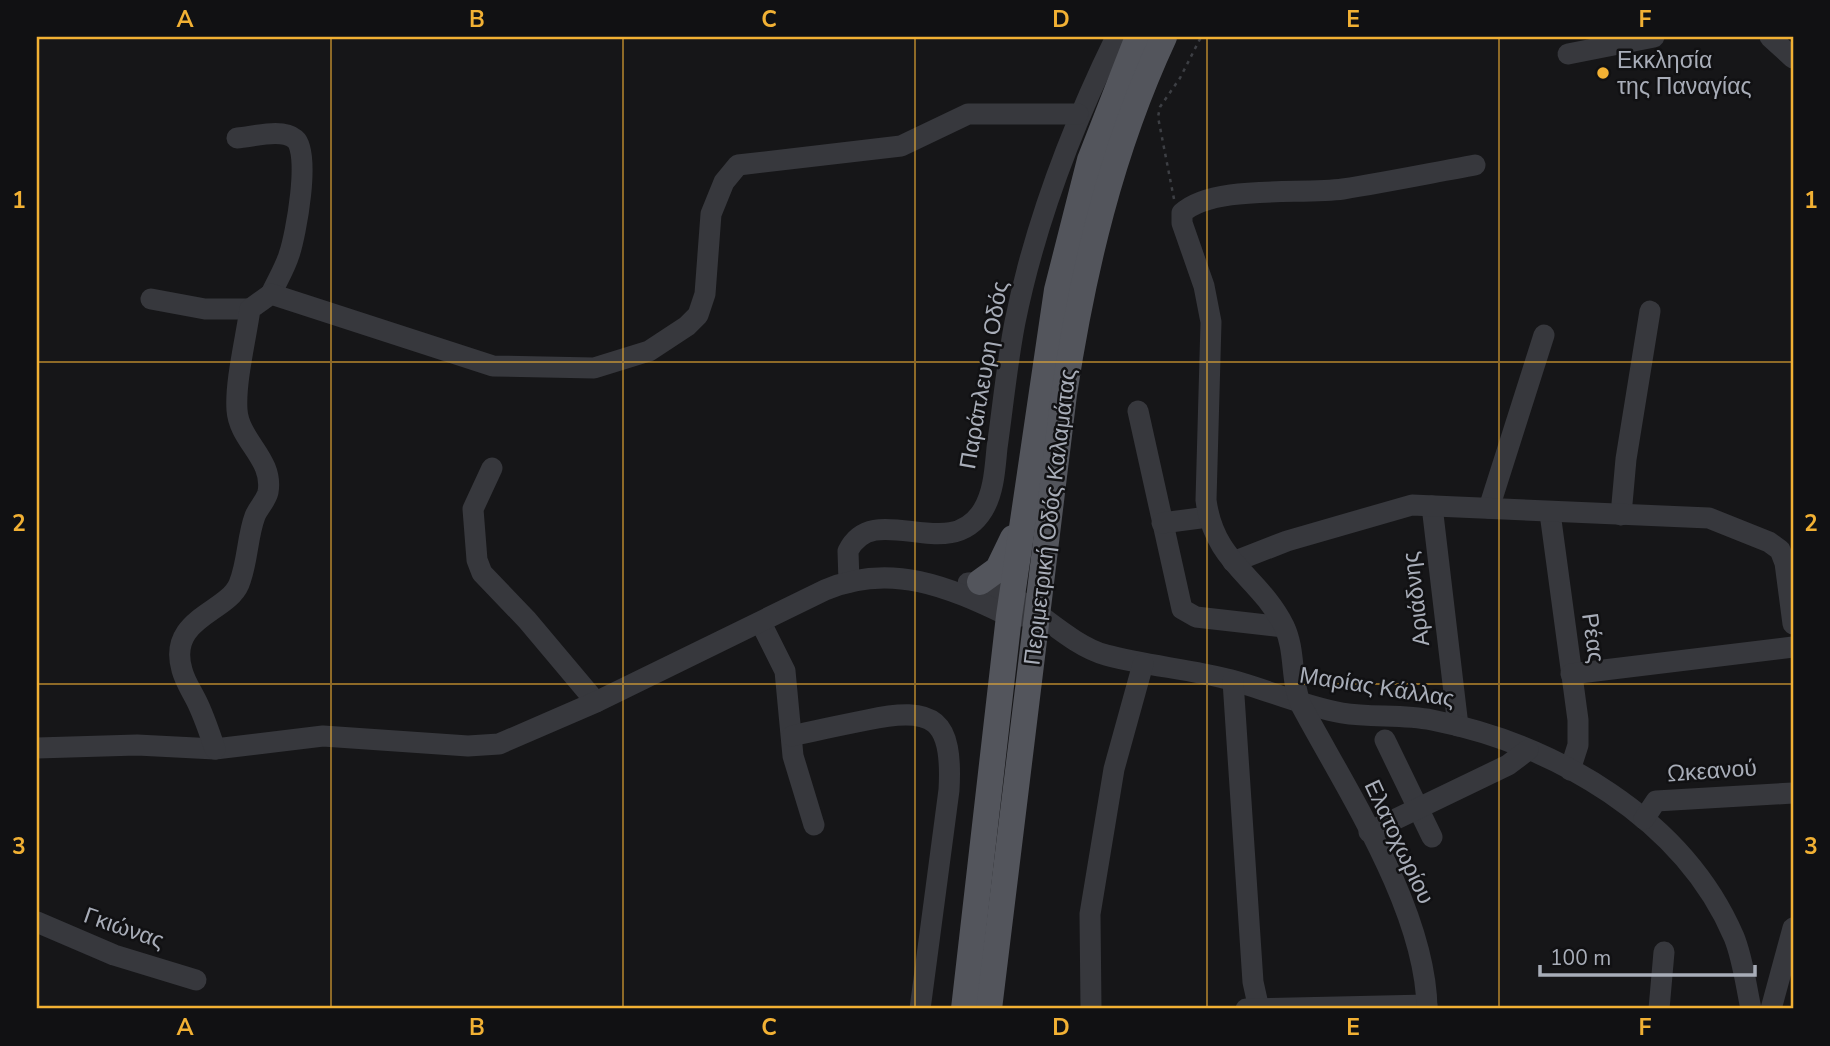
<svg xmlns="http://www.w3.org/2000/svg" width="1830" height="1046" viewBox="0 0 1830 1046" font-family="'Nunito Sans',sans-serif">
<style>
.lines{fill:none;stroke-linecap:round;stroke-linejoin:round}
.path{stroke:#3d3f44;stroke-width:2.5;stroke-dasharray:3.5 5;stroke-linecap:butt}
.minor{stroke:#37383d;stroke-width:21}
.major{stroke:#53555c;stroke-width:26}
.grid{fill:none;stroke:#f2b134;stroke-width:2;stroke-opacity:0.55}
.poi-dot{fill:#f2b134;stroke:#111113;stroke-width:2.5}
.labels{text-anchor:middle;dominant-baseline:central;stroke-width:5;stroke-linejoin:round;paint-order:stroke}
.poi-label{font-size:23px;fill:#a8adb8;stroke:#111113;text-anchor:start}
.street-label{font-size:23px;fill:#a8adb8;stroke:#111113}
.neatline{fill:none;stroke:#f2b134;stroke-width:2.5}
.grid-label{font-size:23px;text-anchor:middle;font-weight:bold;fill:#f2b134}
</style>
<rect width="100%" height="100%" fill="#161618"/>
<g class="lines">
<polyline class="path" points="1174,199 1158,117 1160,107 1180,78 1201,37"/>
<g class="minor">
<polyline points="1770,37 1793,58"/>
<polyline points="1568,54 1654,37"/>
<path d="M237 138C253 137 282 128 295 139 311 152 296 235 289 255 285 268 277 281 271 294"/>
<polyline points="151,299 205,309 250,309"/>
<polyline points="1138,411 1182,609 1196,617 1284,627"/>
<polyline points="492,468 473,509 477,560 482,573 527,620 596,702"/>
<polyline points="1432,506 1458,726"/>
<polyline points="1489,508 1544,335"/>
<polyline points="1550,513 1578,720 1578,745 1570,770"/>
<polyline points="1621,515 1626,459 1650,311"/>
<polyline points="1162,523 1208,517"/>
<polyline points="1233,562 1287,541 1412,505 1709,518 1769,542 1780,550 1785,563 1793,624"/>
<path d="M849 582 848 551C874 498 949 566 983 510 994 492 995 468 997 448 1003 406 1007 363 1015 322 1035 223 1072 127 1116 37"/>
<path d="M968 583C1014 579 1058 642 1106 655 1147 666 1190 669 1231 680 1268 690 1303 706 1342 713 1372 718 1402 714 1432 720 1554 744 1683 818 1734 937 1743 959 1746 986 1751 1009"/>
<polyline points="761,623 785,671 793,756 814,825"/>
<polyline points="1571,674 1793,647"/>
<polyline points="1233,681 1253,982 1259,1009"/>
<path d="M792 736C817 730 842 725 867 720 935 705 953 720 949 790L920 1009"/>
<polyline points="1385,740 1432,837"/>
<path d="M37 748 137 745 215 749 323 736 468 746 499 744 596 702 825 590C891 562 949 587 1009 616H1022"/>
<path d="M215 749C210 734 205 719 198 704 193 693 185 682 182 670 167 618 227 613 239 584 248 562 247 537 255 516 258 508 266 501 268 492 274 459 239 441 237 410 235 382 246 338 250 309L271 294 493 366 594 368 649 351 687 326 698 315 705 294 711 214 724 182 738 165 901 146 968 114H1078"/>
<polyline points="1644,819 1656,801 1793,793"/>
<polyline points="1369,832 1508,765 1528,750"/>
<polyline points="37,922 114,955 196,980"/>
<polyline points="1091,1009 1090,914 1114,769 1143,664"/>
<polyline points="1246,1009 1427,1005"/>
<path d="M1427 1009C1426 910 1347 791 1301 705 1290 679 1296 651 1284 626 1259 576 1214 563 1206 500L1211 322 1204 286 1182 223V213C1213 184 1300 195 1343 189 1387 182 1431 173 1475 165"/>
<polyline points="1659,1009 1664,952"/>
<polyline points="1771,1009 1793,928"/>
</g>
<g class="major">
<polyline points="980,582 998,569 1013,538"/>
<polyline points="964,1009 1009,616 1057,290 1090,160 1138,37"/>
<path d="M989 1009 1064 394C1083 270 1111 151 1164 37"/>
</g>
</g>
<path class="grid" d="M331 37V1009M623 37V1009M915 37V1009M1207 37V1009M1499 37V1009M37 362H1793M37 684H1793"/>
<circle class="poi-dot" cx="1603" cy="73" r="7"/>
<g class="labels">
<g class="poi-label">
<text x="1617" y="60">Εκκλησία<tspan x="1617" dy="26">της Παναγίας</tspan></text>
</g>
<g class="street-label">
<text transform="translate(984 375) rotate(-80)">Παράπλευρη Οδός</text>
<text transform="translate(1050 517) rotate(-83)">Περιμετρική Οδός Καλαμάτας</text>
<text transform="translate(1416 599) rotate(-97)">Αριάδνης</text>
<text transform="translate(1593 638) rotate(82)">Ρέας</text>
<text transform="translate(1377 687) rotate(9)">Μαρίας Κάλλας</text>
<text transform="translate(1712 771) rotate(-4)">Ωκεανού</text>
<text transform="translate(1399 842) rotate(65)">Ελατοχωρίου</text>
<text transform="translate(124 928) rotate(19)">Γκιώνας</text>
</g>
</g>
<rect width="1830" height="1046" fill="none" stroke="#111113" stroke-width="77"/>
<path d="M1540 965v10h215v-10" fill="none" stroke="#a8adb8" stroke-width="3.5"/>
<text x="1550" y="965" font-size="21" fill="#a8adb8" stroke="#111113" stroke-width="5" paint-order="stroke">100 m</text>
<rect x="38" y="38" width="1754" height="969" class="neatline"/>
<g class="grid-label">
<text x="185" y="27">A</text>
<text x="477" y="27">B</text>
<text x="769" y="27">C</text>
<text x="1061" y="27">D</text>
<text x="1353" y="27">E</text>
<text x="1645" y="27">F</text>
<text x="19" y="208">1</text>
<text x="1811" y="208">1</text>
<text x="19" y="531">2</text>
<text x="1811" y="531">2</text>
<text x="19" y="854">3</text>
<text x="1811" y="854">3</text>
<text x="185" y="1035">A</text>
<text x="477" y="1035">B</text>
<text x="769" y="1035">C</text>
<text x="1061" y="1035">D</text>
<text x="1353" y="1035">E</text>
<text x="1645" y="1035">F</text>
</g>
</svg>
